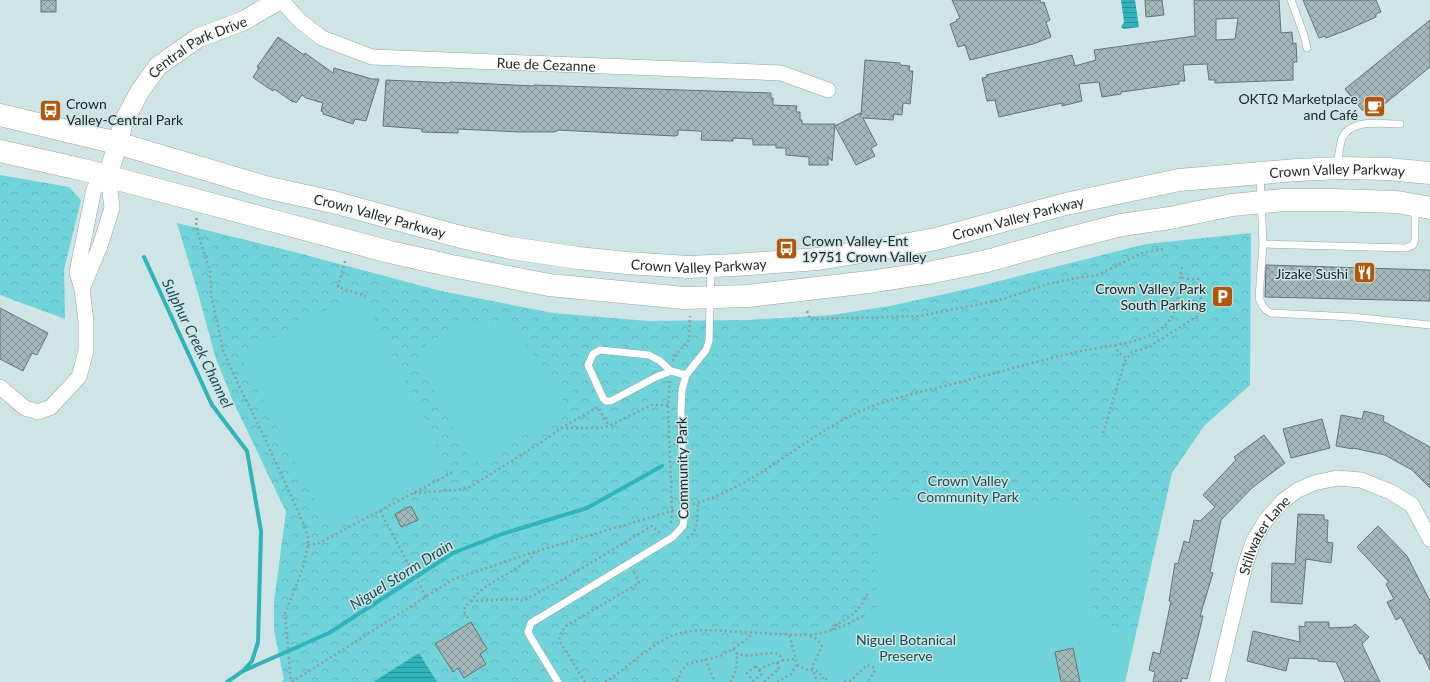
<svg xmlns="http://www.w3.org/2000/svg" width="1430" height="682" viewBox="0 0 1430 682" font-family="Lato,sans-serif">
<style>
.forest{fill:url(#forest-crowns)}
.garden{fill:#70d4da}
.water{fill:url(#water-rules)}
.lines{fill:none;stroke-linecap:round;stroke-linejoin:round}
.stream{stroke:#30b4bb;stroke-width:4}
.building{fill:url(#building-cross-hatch);stroke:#637677;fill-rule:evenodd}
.service-casing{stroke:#93a7a8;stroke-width:8}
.minor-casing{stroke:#93a7a8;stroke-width:16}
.tertiary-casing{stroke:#93a7a8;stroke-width:20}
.primary-casing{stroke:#93a7a8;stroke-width:23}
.path{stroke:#8d9e9e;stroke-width:2.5;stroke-dasharray:2 3;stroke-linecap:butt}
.service{stroke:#fff;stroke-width:7}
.minor{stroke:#fff;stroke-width:15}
.tertiary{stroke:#fff;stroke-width:19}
.primary{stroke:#fff;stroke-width:22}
.labels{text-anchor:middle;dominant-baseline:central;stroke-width:3;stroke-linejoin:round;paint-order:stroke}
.street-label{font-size:14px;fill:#212929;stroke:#cee4e5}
.poi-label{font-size:14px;fill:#212929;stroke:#cee4e5;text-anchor:end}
.park-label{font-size:14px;fill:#174d51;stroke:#cee4e5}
.water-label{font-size:15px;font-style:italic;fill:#184e52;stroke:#cee4e5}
</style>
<defs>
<pattern id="forest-crowns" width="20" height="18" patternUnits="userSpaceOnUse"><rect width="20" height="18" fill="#70d4da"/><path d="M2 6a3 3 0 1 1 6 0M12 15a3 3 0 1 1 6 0" fill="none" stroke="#61b6bb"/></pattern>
<pattern id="water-rules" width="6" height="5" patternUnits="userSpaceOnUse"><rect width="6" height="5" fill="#30b4bb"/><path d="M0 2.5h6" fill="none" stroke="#289298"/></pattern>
<pattern id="building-cross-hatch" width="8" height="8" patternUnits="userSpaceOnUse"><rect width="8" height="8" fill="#a4b8b9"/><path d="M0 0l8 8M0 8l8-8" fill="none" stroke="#859696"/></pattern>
</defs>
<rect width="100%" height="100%" fill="#cee4e5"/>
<g class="forest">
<polygon points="0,175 69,187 81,200 64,270 65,319 0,295"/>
<polygon points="177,223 298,253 441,291 553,313 648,321 749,320 832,315 890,306 972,288 1146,244 1251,233 1250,385 1204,426 1172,473 1125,682 281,682 284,680 274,630 274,602 286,512 232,399 215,356 198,293"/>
</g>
<g class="garden">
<polygon points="361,292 449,470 330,529 240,355"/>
<path d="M490 321 502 324 515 333 532 352 560 393 567 412 472 464 416 352C433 341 451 327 471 324 478 322 484 322 490 321Z"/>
<polygon points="878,500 1091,502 1090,615 1135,637 1125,682 677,682 681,671 688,664 720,656 733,649 749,637 751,632 789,635 817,634 841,628 863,616 877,612"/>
</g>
<g class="water">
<polygon points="1121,0 1135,0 1139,27 1124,29 1121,27 1124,22"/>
<polygon points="419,653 437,682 373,682"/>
</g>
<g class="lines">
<g class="stream">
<polyline points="144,257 212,405 247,451 261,531 258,642 252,661 243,671 227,682"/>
<polyline points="243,671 329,633 453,553 502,534 587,508 662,466"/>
</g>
</g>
<g class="building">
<rect x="41" y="0" width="15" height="12"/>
<polygon points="952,0 1040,0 1041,3 1044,2 1050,20 1046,22 1051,37 1033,44 970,60 965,45 958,47 950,24 957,21 956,20 960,18"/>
<polygon points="1145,0 1162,0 1164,15 1146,17"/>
<path d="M1194 0H1279L1281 33 1292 32 1293 44 1296 43 1297 62H1293V80L1215 83V80H1209L1207 64 1183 65 1185 81H1179V84L1121 92V94L1102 97 1099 82 1079 84 1082 101 1062 106V103L999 117 995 100 987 101 982 78 987 77 986 75 1072 55 1075 66 1096 60 1094 50 1195 36ZM1238 18 1235 39 1216 40V19Z"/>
<polygon points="1303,0 1376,0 1381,12 1376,14 1376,17 1347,30 1326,38 1325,36 1319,38"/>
<polygon points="1430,20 1430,67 1376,111 1362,110 1345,89"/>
<polygon points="278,37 304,55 305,53 333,73 334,68 372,79 379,79 366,121 355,119 353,124 323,114 323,112 321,111 323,103 306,98 302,95 296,103 294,101 293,102 274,89 273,91 255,79 253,77 259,68 257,67"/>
<polygon points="865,60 900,63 900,65 910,66 909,71 913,71 910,104 904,103 903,104 902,115 894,114 893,120 863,118 877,145 871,148 875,156 856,165 835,126 860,113 861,115"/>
<polygon points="386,80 450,83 450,82 534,86 534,85 771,93 771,98 773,98 773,105 797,106 796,112 800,112 800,120 802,120 802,124 835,124 832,161 828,157 828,165 809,165 809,157 786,155 786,148 776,148 776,145 753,145 753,139 733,138 733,141 701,140 702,132 699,131 678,130 678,135 675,136 557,130 557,131 553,132 519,132 458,129 458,133 422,132 422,129 383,126"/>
<polygon points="1266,265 1430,270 1430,301 1265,297"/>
<polygon points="0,308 48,333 37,355 32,353 23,371 0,359"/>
<polygon points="1364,411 1384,416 1383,421 1430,447 1430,488 1412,470 1385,455 1353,448 1353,449 1336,446 1341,415 1362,419"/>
<polygon points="1322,419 1330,448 1291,458 1283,429"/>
<polygon points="1264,435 1285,463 1253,487 1221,520 1210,572 1213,573 1200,616 1203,616 1199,633 1187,679 1182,678 1181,682 1153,682 1155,672 1149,670 1153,652 1160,654 1171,601 1169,601 1175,563 1178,564 1184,541 1189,543 1194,520 1200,521 1215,507 1203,495 1236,460 1234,457"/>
<polygon points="411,506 418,520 401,527 395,514"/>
<polygon points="1298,514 1324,515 1324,520 1328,520 1327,542 1333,543 1331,563 1306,559 1302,604 1271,602 1272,563 1295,564"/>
<polygon points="1378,526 1407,556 1430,601 1430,670 1422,653 1420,654 1401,617 1396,620 1387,602 1394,599 1386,584 1389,582 1357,547"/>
<polygon points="471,622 487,649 480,654 486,664 464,678 458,668 453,672 435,644"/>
<polygon points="1305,622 1329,622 1329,628 1352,627 1355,624 1369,637 1362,644 1380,682 1345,682 1336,662 1318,661 1318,659 1289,658 1286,671 1247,661 1253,631 1300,642 1299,626 1305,627"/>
<polygon points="1073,648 1080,682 1061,682 1055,652"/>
</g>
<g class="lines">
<defs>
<g id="service">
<polyline points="1291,0 1304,35 1307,48"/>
<path d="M1337 166C1339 157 1339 147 1342 138 1351 118 1383 124 1400 124"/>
<path d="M1260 174 1263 244 1259 298C1262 305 1264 310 1271 313L1353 317 1430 325"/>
<polyline points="1263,244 1406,248 1413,245 1415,240 1415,208"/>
<polyline points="671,371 656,377 611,401 606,401 603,398 588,365 593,354 600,350 649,355 660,361 671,371 686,375"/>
<polyline points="558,682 530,636 528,632 531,623 673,537 683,526 684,519 681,411 682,390 686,375 706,350 709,341 711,269"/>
</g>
<g id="minor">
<path id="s1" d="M281 0 300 21 322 38 372 57 781 73 828 90"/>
<polyline points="82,289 100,246 112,208 108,176"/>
<polyline points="0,387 25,408 38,412 51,407 79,377 86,351 86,321 82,289 77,272 94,189 108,176"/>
<path id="s2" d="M1217 682 1245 566 1253 542 1266 520 1283 501 1298 490 1314 483 1337 478 1361 480 1391 492 1412 505 1430 539"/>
</g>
<g id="tertiary">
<path id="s3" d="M108 176 124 121 140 91 158 66 198 38 243 21 279 0"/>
</g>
<g id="primary">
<path id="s4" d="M0 115 117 143 265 187 337 203 461 237 511 248 578 258 627 263 688 267 735 265 818 259 886 248 936 239 1066 204 1179 180 1297 170 1342 168 1388 169 1430 173"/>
<polyline points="0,151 84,170 390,252 452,266 549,285 684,298 748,296 869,282 928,273 987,261 1051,243 1121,225 1170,218 1232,205 1284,200 1333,200 1397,202 1430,208"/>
</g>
</defs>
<use href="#service" class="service-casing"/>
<use href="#minor" class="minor-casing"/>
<use href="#tertiary" class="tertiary-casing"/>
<use href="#primary" class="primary-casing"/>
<g class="path">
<polyline points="197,218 196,222 198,234 210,271 211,294 223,350 239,386 261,430 302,520 308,537 308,545 303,568 285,614 291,682"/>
<polyline points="345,261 338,287 366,296"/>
<polyline points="807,311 810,319 811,319 920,316 985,303 1003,299 1048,284 1076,278 1098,275 1142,253 1163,249"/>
<polyline points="1115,345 1118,352 1127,359"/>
<polyline points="673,361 673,358 689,340 690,316"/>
<polyline points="670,381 668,405 672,511 671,524"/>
<polyline points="599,409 609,426"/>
<polyline points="561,428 598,407"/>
<polyline points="1103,433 1125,361 1132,352 1149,347 1199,315 1202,286 1198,279 1187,279 1180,277"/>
<polyline points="414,493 458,490 470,487 545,440 561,428 600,428 609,426 652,405 668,405"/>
<path d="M693 504C760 486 809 430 873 406 903 395 934 389 964 381 1003 371 1042 360 1081 351 1106 346 1141 344 1162 328 1182 313 1177 287 1182 267"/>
<polyline points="380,511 426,597"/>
<path d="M687 538C700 530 697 516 698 503"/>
<polyline points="308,545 319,543 453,472"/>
<polyline points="471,601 518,599 523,601 569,576 652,526 660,533"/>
<polyline points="468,618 464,612 465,607 477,594 485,587 522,565 531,558 534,553"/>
<path d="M832 630 834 626C848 619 864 608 868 591"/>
<polyline points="810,636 817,639 822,646 812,667 817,682"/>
<path d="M733 649 736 653C751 660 764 650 779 654L783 661"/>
<polyline points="705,659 715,682"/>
<polyline points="797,665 805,669 817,671 820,673 820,676 823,678 825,677 828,682"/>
<polygon points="756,666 762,674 753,681 747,673"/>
<path d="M759 670C770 663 783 660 796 659"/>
<polyline points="292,682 454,579 534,552 675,510"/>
<polyline points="585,682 559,640 561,633 566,626 639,583 634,572"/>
<path d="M605 682C626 669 643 651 665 639 689 627 714 630 740 632 763 633 785 635 808 635 829 633 845 626 863 616"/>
<polyline points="677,682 681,671 688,664 720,656 733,649 750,637 751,632"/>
<path d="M730 682C736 673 738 665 736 653"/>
<polyline points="764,682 779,669 777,662"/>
<polyline points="777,682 791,674 796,666 796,659 789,635"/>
<polyline points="844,682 850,681 867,665 873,667 875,670 868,682"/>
</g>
<use href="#service" class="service"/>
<use href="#minor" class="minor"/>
<use href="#tertiary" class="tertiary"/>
<use href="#primary" class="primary"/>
</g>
<defs>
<symbol id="cafe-square" viewBox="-11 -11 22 22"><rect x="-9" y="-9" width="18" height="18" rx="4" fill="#b45607" stroke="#cee4e5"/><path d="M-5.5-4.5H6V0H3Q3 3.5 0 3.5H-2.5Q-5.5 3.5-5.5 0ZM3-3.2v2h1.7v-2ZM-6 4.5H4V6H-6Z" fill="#fff"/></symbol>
<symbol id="bus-square" viewBox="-11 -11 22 22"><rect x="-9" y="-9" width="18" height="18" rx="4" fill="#b45607" stroke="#cee4e5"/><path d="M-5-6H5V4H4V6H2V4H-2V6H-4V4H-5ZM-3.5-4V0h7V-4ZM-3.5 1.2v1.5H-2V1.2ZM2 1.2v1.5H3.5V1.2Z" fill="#fff"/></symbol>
<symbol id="restaurant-square" viewBox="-11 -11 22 22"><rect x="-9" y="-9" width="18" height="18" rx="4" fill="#b45607" stroke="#cee4e5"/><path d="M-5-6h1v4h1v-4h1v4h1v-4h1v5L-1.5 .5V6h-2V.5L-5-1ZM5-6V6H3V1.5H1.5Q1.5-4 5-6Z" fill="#fff"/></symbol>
<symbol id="parking-square" viewBox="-11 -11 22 22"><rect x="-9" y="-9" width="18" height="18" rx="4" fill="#b45607" stroke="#cee4e5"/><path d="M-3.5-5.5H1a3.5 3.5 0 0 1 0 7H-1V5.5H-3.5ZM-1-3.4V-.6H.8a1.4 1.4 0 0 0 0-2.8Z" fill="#fff"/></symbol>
</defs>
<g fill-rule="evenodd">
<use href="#cafe-square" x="1362" y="94" width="25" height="25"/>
<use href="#bus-square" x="38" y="98" width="25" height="25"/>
<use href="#bus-square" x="774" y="236" width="25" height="25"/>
<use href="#restaurant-square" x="1352" y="260" width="25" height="25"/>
<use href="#parking-square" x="1210" y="284" width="25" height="25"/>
</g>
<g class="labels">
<g class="street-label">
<text stroke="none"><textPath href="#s3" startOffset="166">Central Park Drive</textPath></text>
<text stroke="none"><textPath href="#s1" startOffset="284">Rue de Cezanne</textPath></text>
<text stroke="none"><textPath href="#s4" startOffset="1365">Crown Valley Parkway</textPath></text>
<text stroke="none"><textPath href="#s4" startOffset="393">Crown Valley Parkway</textPath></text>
<text stroke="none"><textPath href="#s4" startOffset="1041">Crown Valley Parkway</textPath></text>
<text stroke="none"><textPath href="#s4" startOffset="717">Crown Valley Parkway</textPath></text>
<text transform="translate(682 468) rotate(-91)">Community Park</text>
<text stroke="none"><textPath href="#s2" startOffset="156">Stillwater Lane</textPath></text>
</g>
<g class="poi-label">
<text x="1358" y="98">OKTΩ Marketplace<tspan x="1358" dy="16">and Café</tspan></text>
<text x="66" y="103" text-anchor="start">Crown<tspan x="66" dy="16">Valley-Central Park</tspan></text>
<text x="802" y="240" text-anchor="start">Crown Valley-Ent<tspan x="802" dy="16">19751 Crown Valley</tspan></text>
<text x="1348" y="273">Jizake Sushi</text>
<text x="1206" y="288">Crown Valley Park<tspan x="1206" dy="16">South Parking</tspan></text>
</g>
<g class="park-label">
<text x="968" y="480">Crown Valley<tspan x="968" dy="16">Community Park</tspan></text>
<text x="906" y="639">Niguel Botanical<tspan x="906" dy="16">Preserve</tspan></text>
</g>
<g class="water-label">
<text transform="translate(198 343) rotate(64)">Sulphur Creek Channel</text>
<text transform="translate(401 574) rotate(-32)">Niguel Storm Drain</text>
</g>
</g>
</svg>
